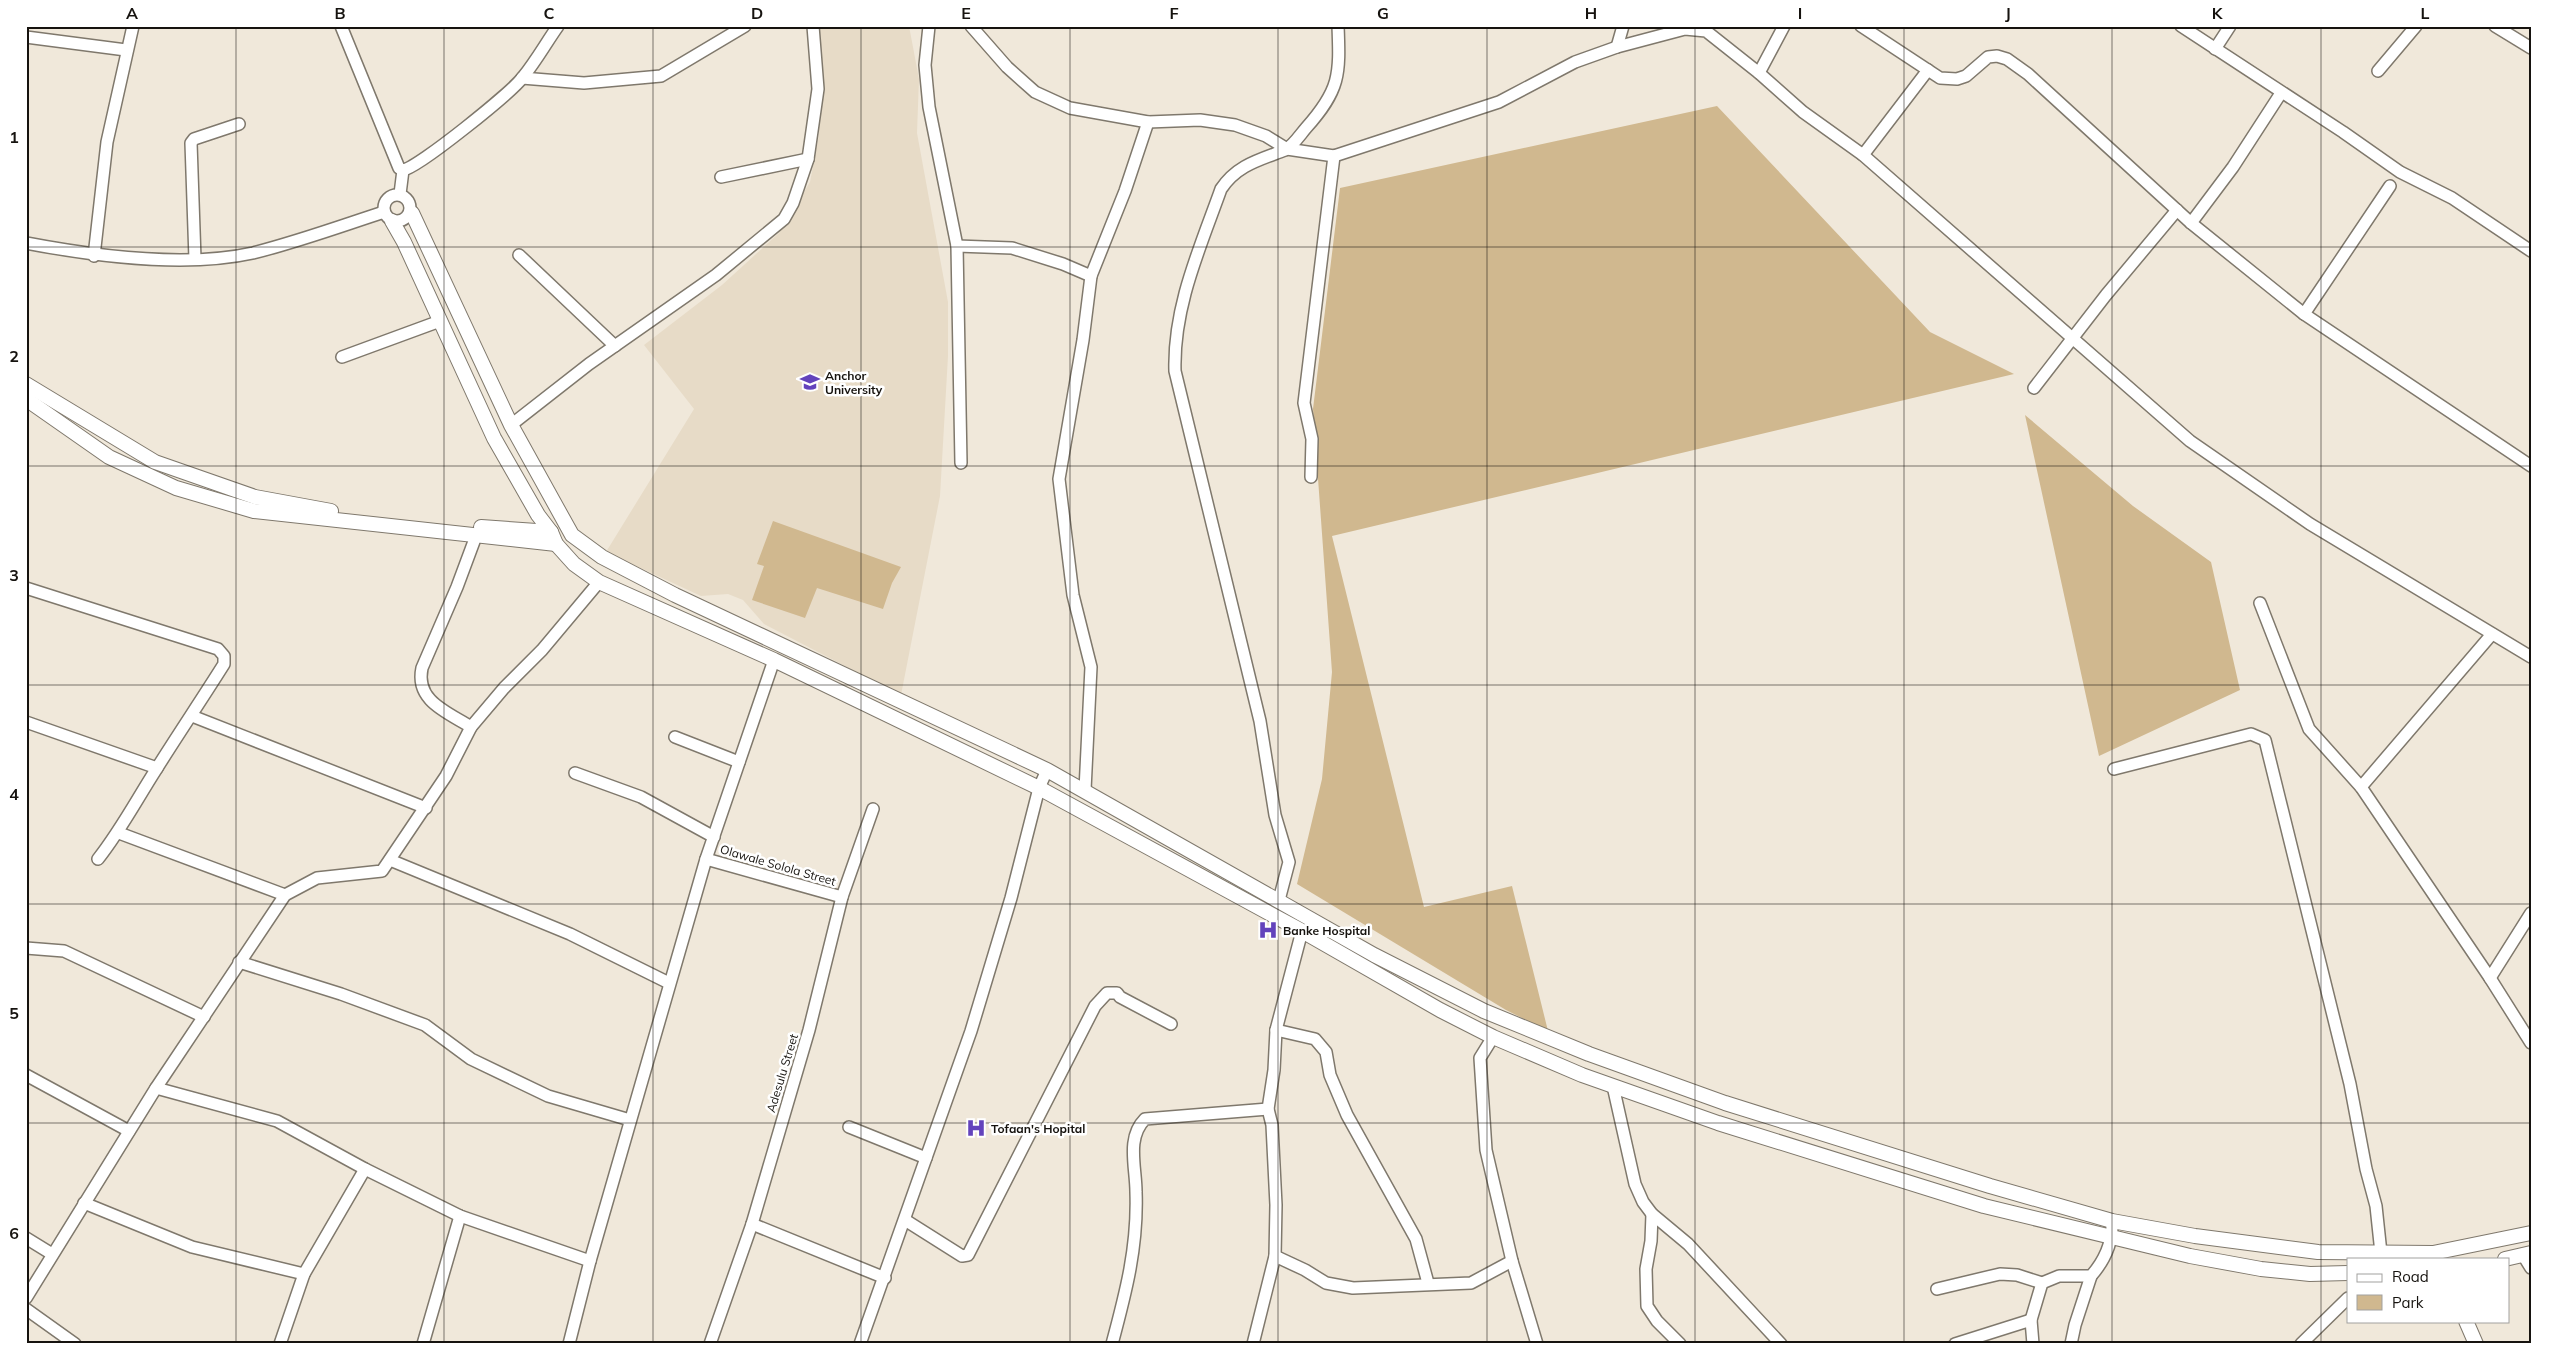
<svg xmlns="http://www.w3.org/2000/svg" width="2557" height="1370" viewBox="0 0 2557 1370" font-family="Mulish,sans-serif">
<style>
.built{fill:#e7dbc7}
.green{fill:#d0b88f}
.lines{fill:none;stroke-linecap:round;stroke-linejoin:round}
.minor-casing{stroke:#7f786c;stroke-width:14}
.tertiary-casing{stroke:#7f786c;stroke-width:16}
.minor{stroke:#fff;stroke-width:11}
.tertiary{stroke:#fff;stroke-width:14}
.grid{fill:none;stroke:#16130f;stroke-width:1;stroke-opacity:0.55}
.labels{text-anchor:middle;dominant-baseline:central;stroke-width:5;stroke-linejoin:round;paint-order:stroke}
.poi-label{font-size:12px;font-weight:bold;fill:#16130f;stroke:#fff;text-anchor:start}
.street-label{font-size:12px;fill:#16130f;stroke:#fff}
.neatline{fill:none;stroke:#16130f;stroke-width:2}
.grid-label{font-size:16px;text-anchor:middle;font-weight:bold;fill:#16130f}
</style>
<rect width="100%" height="100%" fill="#f0e8da"/>
<polygon class="built" points="820,26 909,26 919,79 917,133 948,302 948,356 940,496 901,695 764,624 743,600 728,594 701,596 606,552 694,409 644,345 722,285 779,233 810,182 819,135"/>
<g class="green">
<polygon points="1717,106 1930,332 2014,374 1332,536 1424,907 1512,886 1548,1031 1506,1010 1297,884 1322,779 1332,672 1313,409 1340,188"/>
<polygon points="2025,415 2133,506 2211,562 2240,690 2099,756"/>
<polygon points="773,521 901,567 892,583 883,609 817,588 805,618 752,600 764,566 757,564"/>
</g>
<g class="lines">
<defs>
<g id="minor">
<path d="M341 26 399 168 403 170C418 168 512 92 523 77 536 61 546 43 558 26"/>
<polyline points="929,26 925,65 929,107 957,246 961,463"/>
<polyline points="971,26 1007,67 1035,92 1070,108 1148,122 1200,120 1235,125 1266,136 1287,149 1334,156 1499,102 1575,62 1617,47 1685,29 1706,31 1759,73 1803,112 1863,155 2190,441 2310,524 2531,657"/>
<polyline points="1861,26 1940,78 1957,79 1966,76 1988,57 1997,56 2007,59 2028,74 2191,223 2304,314 2531,466"/>
<polyline points="2181,26 2343,132 2400,172 2452,198 2531,251"/>
<polyline points="2495,26 2531,48"/>
<polyline points="26,37 126,50"/>
<polyline points="1617,47 1623,26"/>
<polyline points="2215,49 2230,26"/>
<polyline points="2378,71 2416,26"/>
<polyline points="1759,73 1784,26"/>
<polyline points="522,78 584,83 661,76 745,26"/>
<polyline points="1863,155 1928,70"/>
<polyline points="721,177 808,159"/>
<polyline points="400,194 403,170"/>
<circle cx="397" cy="208" r="13"/>
<polyline points="2191,223 2233,167 2281,93"/>
<path d="M26 243C94 256 185 268 253 253 297 242 341 226 384 212"/>
<polyline points="957,246 1012,248 1063,264 1091,276"/>
<polyline points="519,255 615,346"/>
<polyline points="94,256 107,142 133,26"/>
<polyline points="195,259 191,143 194,139 239,124"/>
<polyline points="2304,314 2390,186"/>
<polyline points="342,357 440,321"/>
<polyline points="2034,388 2106,295 2177,210"/>
<polyline points="511,425 589,364 716,275 784,219 793,203 808,159 818,89 813,26"/>
<polyline points="1311,477 1312,439 1304,403 1334,156"/>
<path d="M26 588 218 649 224 656V664C202 699 179 733 157 768 137 799 121 830 98 859"/>
<polyline points="2260,603 2309,729 2361,787 2490,978 2531,1043"/>
<polyline points="192,716 426,808"/>
<polyline points="26,722 157,768"/>
<path d="M471 727C447 712 415 701 422 668L457 587 476 536"/>
<polyline points="675,737 739,762"/>
<polyline points="2114,769 2251,734 2265,740 2350,1084 2366,1169 2376,1206 2381,1253"/>
<polyline points="575,773 641,797 714,837"/>
<polyline points="2361,787 2492,634"/>
<polyline points="1085,790 1091,667 1073,595 1059,479 1083,340 1091,276 1125,191 1148,122"/>
<polyline points="119,833 285,895"/>
<polyline points="706,859 842,897"/>
<polyline points="390,860 570,934 669,983"/>
<path d="M1279 900 1289 862 1275 815 1260 721 1175 371C1173 307 1200 248 1221 189 1237 165 1259 160 1285 150 1293 146 1300 135 1306 128 1340 90 1340 75 1338 26"/>
<polyline points="26,948 64,951 204,1017"/>
<polyline points="239,962 341,994 425,1025 471,1059 548,1096 630,1120"/>
<polyline points="2490,978 2531,913"/>
<polyline points="1276,1030 1315,1039 1326,1052 1330,1075 1347,1115 1416,1239 1428,1283"/>
<polyline points="1493,1037 1480,1058 1486,1150 1512,1261 1537,1344"/>
<polyline points="26,1075 129,1131"/>
<polyline points="1613,1086 1635,1184 1643,1202 1652,1214 1688,1244 1781,1344"/>
<polyline points="156,1088 277,1121 365,1169 460,1216 590,1261"/>
<polyline points="849,1127 926,1158"/>
<polyline points="84,1203 192,1247 304,1274"/>
<polyline points="1652,1214 1651,1241 1646,1269 1647,1306 1657,1321 1680,1344"/>
<polyline points="905,1220 962,1256 968,1255 1095,1006 1107,993 1117,993 1120,997 1171,1024"/>
<polyline points="752,1224 885,1278"/>
<polyline points="26,1238 52,1254"/>
<polyline points="2523,1255 2531,1268"/>
<polyline points="1275,1256 1305,1270 1326,1283 1353,1288 1471,1283 1512,1261"/>
<polyline points="1937,1289 2000,1274 2017,1275 2042,1283"/>
<polyline points="26,1298 156,1088 285,895 317,878 382,871 446,776 471,727 504,688 542,650 599,582"/>
<polyline points="26,1309 75,1344"/>
<polyline points="280,1344 304,1274 365,1169"/>
<polyline points="423,1344 460,1216"/>
<polyline points="569,1344 590,1261 706,859 774,660"/>
<polyline points="710,1344 752,1224 809,1030 842,897 873,809"/>
<polyline points="860,1344 971,1031 1011,898 1039,788 1047,770"/>
<path d="M1112 1344C1126 1292 1138 1246 1136 1192 1136 1167 1126 1138 1145 1119L1268 1109"/>
<polyline points="1253,1344 1275,1256 1276,1205 1272,1125 1268,1109 1274,1070 1276,1030 1302,931"/>
<polyline points="1955,1344 2031,1320"/>
<path d="M2033 1344 2031 1320 2042 1283 2059 1276H2091C2105 1260 2113 1242 2112 1221"/>
<polyline points="2071,1344 2075,1325 2091,1276"/>
<polyline points="2301,1344 2348,1298"/>
</g>
<g id="tertiary">
<polyline points="412,213 511,425 572,535 602,557 675,595 1047,770 1374,955 1484,1011 1589,1054 1725,1103 1990,1186 2112,1221 2195,1236 2318,1252 2433,1253 2531,1233"/>
<polyline points="392,221 404,242 494,438 538,515 551,532 556,544 574,564 599,582 774,660 1039,788 1302,931 1440,1010 1493,1037 1582,1075 1718,1123 1984,1206 2190,1256 2261,1269 2310,1274 2348,1273"/>
<polyline points="26,384 155,462 255,497 331,511"/>
<polyline points="26,399 109,457 176,488 254,511 556,544"/>
<polyline points="481,527 551,532"/>
<polyline points="2505,1259 2531,1253"/>
<polyline points="2466,1321 2476,1344"/>
</g>
</defs>
<use href="#minor" class="minor-casing"/>
<use href="#tertiary" class="tertiary-casing"/>
<use href="#minor" class="minor"/>
<use href="#tertiary" class="tertiary"/>
</g>
<path class="grid" d="M236 26V1344M444 26V1344M653 26V1344M861 26V1344M1070 26V1344M1278 26V1344M1487 26V1344M1695 26V1344M1904 26V1344M2112 26V1344M2321 26V1344M26 247H2531M26 466H2531M26 685H2531M26 904H2531M26 1123H2531"/>
<defs>
<symbol id="university-bare" viewBox="-9 -9 18 18"><path d="M0-5L7-2L0 1L-7-2ZM-4 1L0 2.5L4 1V4Q0 6-4 4Z" fill="#6343bc" stroke="#fff" stroke-width="2.5" paint-order="stroke"/></symbol>
<symbol id="hospital-bare" viewBox="-9 -9 18 18"><path d="M-5-5h3v3.5h4V-5h3V5h-3V1.5h-4V5h-3Z" fill="#6343bc" stroke="#fff" stroke-width="2.5" paint-order="stroke"/></symbol>
</defs>
<g fill-rule="evenodd">
<use href="#university-bare" x="796" y="368" width="28" height="28"/>
<use href="#hospital-bare" x="1254" y="916" width="28" height="28"/>
<use href="#hospital-bare" x="962" y="1114" width="28" height="28"/>
</g>
<g class="labels">
<g class="poi-label">
<text x="825" y="375">Anchor<tspan x="825" dy="14">University</tspan></text>
<text x="1283" y="930">Banke Hospital</text>
<text x="991" y="1128">Tofaan's Hopital</text>
</g>
<g class="street-label">
<text transform="translate(778 865) rotate(16)">Olawale Solola Street</text>
<text transform="translate(782 1073) rotate(-73)">Adesulu Street</text>
</g>
</g>
<rect width="2557" height="1370" fill="none" stroke="#ffffff" stroke-width="55"/>
<rect x="2347" y="1258" width="162" height="65" fill="#ffffff" stroke="#a2a19f"/>
<rect x="2357" y="1274" width="25" height="8" fill="#ffffff" stroke="#a2a19f"/>
<text x="2392" y="1282" font-size="15" fill="#16130f">Road</text>
<rect x="2357" y="1295" width="25" height="15" fill="#d0b88f" stroke="#a2a19f"/>
<text x="2392" y="1308" font-size="15" fill="#16130f">Park</text>
<rect x="28" y="28" width="2502" height="1314" class="neatline"/>
<g class="grid-label">
<text x="132" y="19">A</text>
<text x="340" y="19">B</text>
<text x="549" y="19">C</text>
<text x="757" y="19">D</text>
<text x="966" y="19">E</text>
<text x="1174" y="19">F</text>
<text x="1383" y="19">G</text>
<text x="1591" y="19">H</text>
<text x="1800" y="19">I</text>
<text x="2008" y="19">J</text>
<text x="2217" y="19">K</text>
<text x="2425" y="19">L</text>
<text x="14" y="143">1</text>
<text x="14" y="362">2</text>
<text x="14" y="581">3</text>
<text x="14" y="800">4</text>
<text x="14" y="1019">5</text>
<text x="14" y="1239">6</text>
</g>
</svg>
